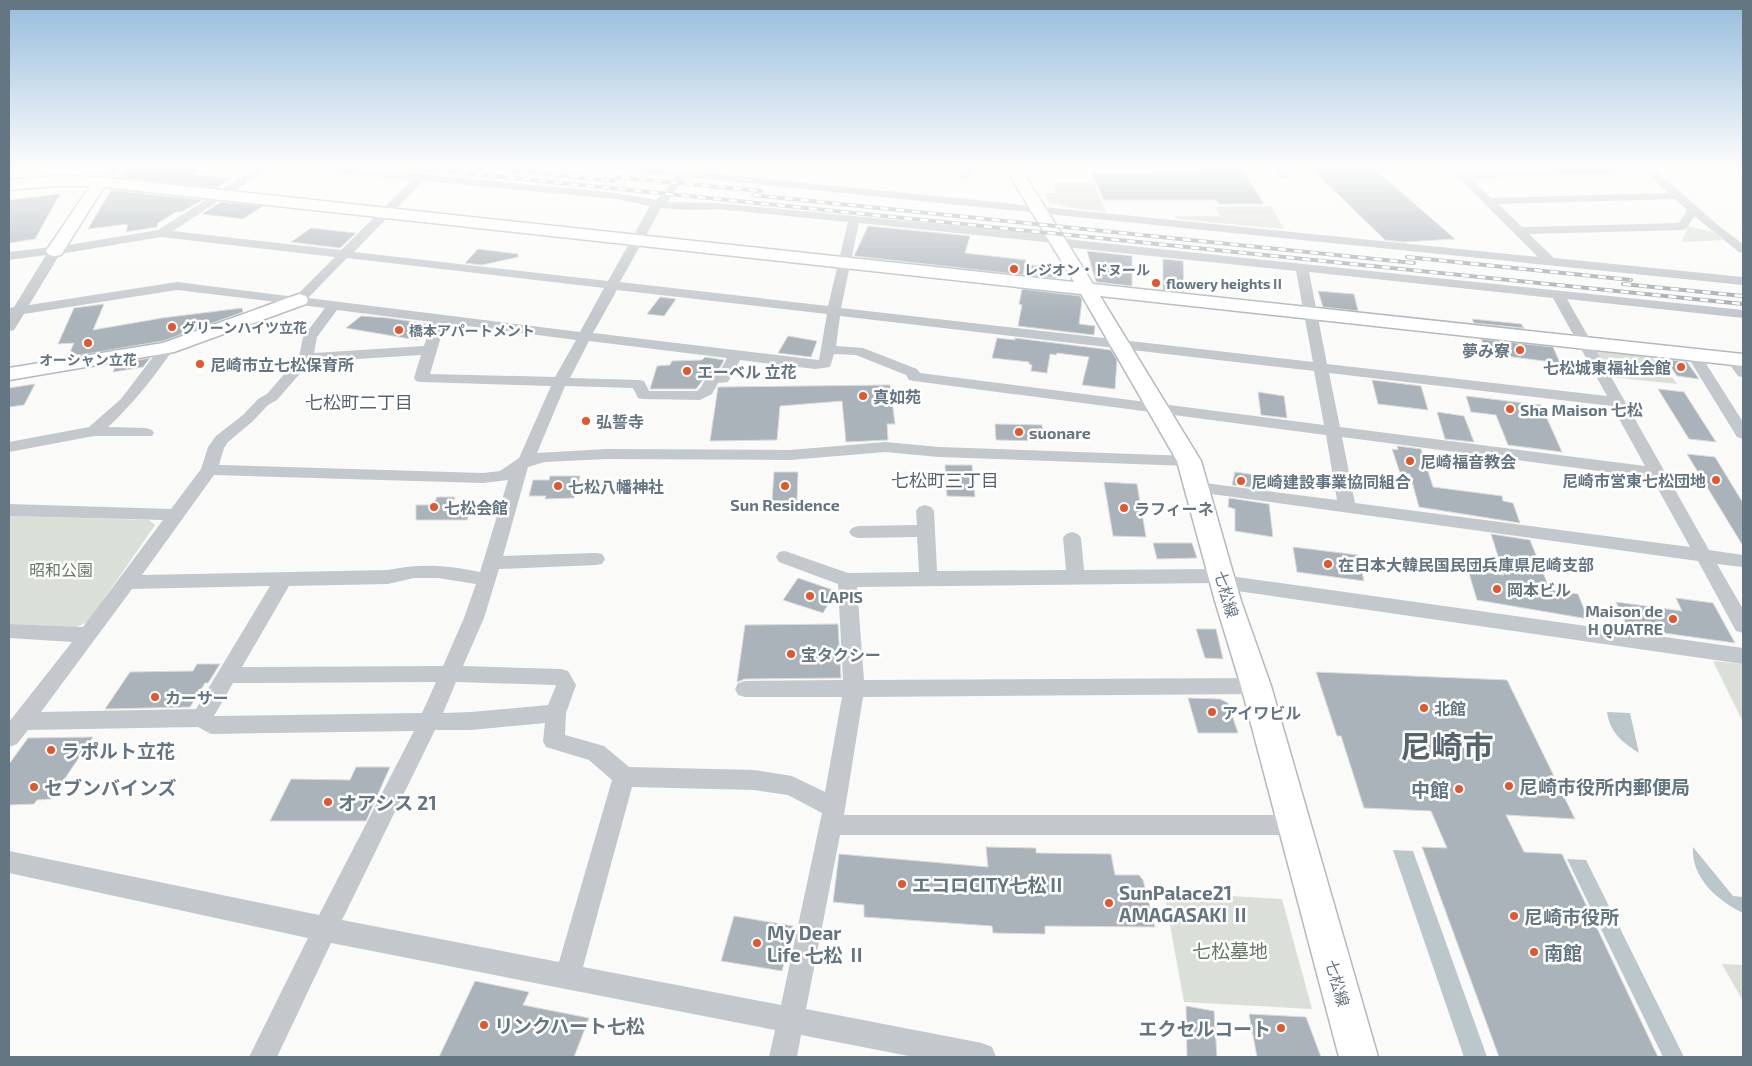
<svg xmlns="http://www.w3.org/2000/svg" width="1752" height="1066" viewBox="0 0 1752 1066" font-family="'Exo 2','Noto Sans JP',sans-serif">
<style>
.green{fill:#dadfd7}
.water{fill:#bbc7cb}
.building{fill:#aab3b9;stroke:#dcdcda}
.lines{fill:none;stroke-linecap:round;stroke-linejoin:round}
.secondary-casing{stroke:#b3babf;stroke-width:3}
.street{fill:#c3c8cc;fill-rule:evenodd}
.secondary{fill:#fff;fill-rule:evenodd}
.rail-casing{stroke:#a2aab0;stroke-width:4}
.rail{stroke:#fff;stroke-width:2.5;stroke-dasharray:8;stroke-linecap:butt}
.poi-dot{fill:#e4572e;stroke:#fff;stroke-width:2}
.labels{text-anchor:middle;dominant-baseline:central;stroke-width:5;stroke-linejoin:round;paint-order:stroke}
.far-poi-label{font-size:14px;font-weight:bold;fill:#657683;stroke:#fff;text-anchor:start}
.poi-label{font-size:16px;font-weight:bold;fill:#657683;stroke:#fff;text-anchor:start}
.park-label{font-size:16px;fill:#687a64;stroke:#fff}
.street-label{font-size:16px;fill:#657683;stroke:#fff}
.neighbourhood-label{font-size:18px;fill:#57646e;stroke:#fff}
.near-poi-label{font-size:19px;font-weight:bold;fill:#657683;stroke:#fff;text-anchor:start}
.near-park-label{font-size:19px;fill:#687a64;stroke:#fff}
.near-town-label{font-size:31px;font-weight:bold;fill:#57646e;stroke:#fff}
</style>
<rect width="100%" height="100%" fill="#fafaf8"/>
<g class="green">
<polygon points="1054,183 1094,183 1106,212 1077,209 1049,203 1044,193 1056,193"/>
<polygon points="1271,206 1284,229 1177,219 1174,216 1220,216 1215,207"/>
<polygon points="1688,226 1713,232 1723,240 1682,242"/>
<polygon points="1593,348 1650,354 1654,360 1661,361 1677,384 1610,377"/>
<polygon points="9,516 149,520 155,525 88,622 76,627 9,624"/>
<polygon points="1713,661 1743,664 1743,722"/>
<polygon points="1164,892 1282,899 1312,1009 1184,1002"/>
<polygon points="1722,964 1743,965 1743,1001"/>
</g>
<g class="water">
<path d="M1607 712 1630 713 1639 753C1622 742 1610 733 1607 712Z"/>
<path d="M1693 847 1733 896 1743 897V913C1718 901 1691 878 1693 847Z"/>
<polygon points="1393,850 1413,851 1487,1057 1464,1057"/>
<polygon points="1567,859 1586,860 1684,1057 1663,1057"/>
</g>
<g class="building">
<polygon points="127,166 205,166 193,174 232,178 216,188 119,177"/>
<polygon points="1197,166 1240,166 1264,204 1219,204 1216,200 1104,200 1092,173 1200,172"/>
<polygon points="1371,166 1455,239 1403,242 1385,240 1311,168"/>
<polygon points="111,190 202,200 182,212 176,212 158,223 157,227 126,232 128,224 88,229"/>
<polygon points="60,194 35,239 9,243 9,200"/>
<polygon points="221,202 263,206 243,219 202,214"/>
<polygon points="868,226 970,236 965,253 1026,260 1023,275 854,256"/>
<polygon points="311,228 356,233 340,248 291,242"/>
<polygon points="478,249 518,254 518,257 482,265 465,263"/>
<polygon points="1087,251 1132,256 1132,286 1096,282"/>
<polygon points="1163,259 1183,261 1184,292 1163,290"/>
<polygon points="1028,265 1054,266 1056,278 1026,275"/>
<polygon points="1022,289 1080,296 1082,300 1079,324 1095,326 1094,335 1018,326 1022,305 1019,304"/>
<polygon points="1318,291 1354,294 1358,311 1323,307"/>
<polygon points="660,297 676,299 664,316 647,314"/>
<polygon points="104,304 93,330 162,318 242,308 243,312 163,341 68,357 74,343 58,344 74,308"/>
<polygon points="361,316 388,318 429,324 427,331 417,340 346,328"/>
<polygon points="1472,319 1521,324 1524,328 1474,323"/>
<polygon points="788,336 817,341 811,357 778,353"/>
<polygon points="997,338 1015,340 1015,338 1111,350 1117,360 1115,389 1082,385 1089,357 1057,353 1056,355 1050,354 1047,373 1031,371 1032,365 1029,364 1029,362 992,358"/>
<polygon points="1481,339 1553,347 1560,363 1489,354"/>
<polygon points="705,357 724,360 717,373 705,377 696,389 650,389 657,366 670,365 672,361 702,360"/>
<polygon points="150,358 143,367 113,372 116,364"/>
<polygon points="1665,359 1687,362 1699,379 1677,376"/>
<polygon points="1372,380 1421,386 1428,410 1378,404"/>
<polygon points="35,384 24,405 9,407 9,388"/>
<polygon points="890,385 895,424 887,424 888,440 846,442 842,401 780,406 777,440 710,441 718,387"/>
<polygon points="1658,389 1684,392 1716,442 1689,439"/>
<polygon points="1258,392 1284,396 1287,418 1261,415"/>
<polygon points="1466,396 1541,405 1562,452 1508,445 1496,415 1471,412"/>
<polygon points="1437,412 1464,416 1474,442 1445,439"/>
<polygon points="995,424 1042,425 1044,441 996,440"/>
<polygon points="1397,446 1421,449 1433,487 1502,496 1503,501 1513,503 1520,523 1419,507 1410,474 1400,473 1392,449 1398,450"/>
<polygon points="1687,454 1715,457 1743,503 1743,546"/>
<polygon points="945,465 972,465 975,497 947,496"/>
<polygon points="774,472 798,472 797,501 772,501"/>
<polygon points="1235,472 1264,476 1266,489 1232,485"/>
<polygon points="550,476 580,476 574,498 545,499 546,496 529,496 533,480 549,480"/>
<polygon points="1104,482 1137,484 1146,537 1113,536"/>
<polygon points="437,497 455,497 452,505 473,505 467,520 416,520 416,505 433,505"/>
<polygon points="1229,498 1269,504 1273,537 1235,531 1235,509 1228,507"/>
<polygon points="1491,534 1530,540 1550,590 1578,594 1588,619 1477,600 1468,570 1504,575"/>
<polygon points="1153,543 1192,543 1197,558 1157,559"/>
<polygon points="1293,547 1358,555 1364,581 1297,572"/>
<polygon points="798,578 836,591 823,613 783,600"/>
<polygon points="1676,598 1713,603 1735,643 1628,628 1616,602 1682,611"/>
<polygon points="838,624 841,678 745,679 737,682 745,625"/>
<polygon points="1196,629 1216,629 1223,659 1205,658"/>
<polygon points="197,664 220,664 208,683 205,683 190,707 105,709 130,672 193,671"/>
<polygon points="1316,672 1507,680 1575,819 1506,815 1524,852 1562,854 1658,1057 1499,1057 1422,847 1447,848 1431,811 1364,808 1341,736 1337,736"/>
<polygon points="1188,698 1220,699 1228,703 1238,733 1198,733"/>
<polygon points="93,737 51,799 37,800 34,804 9,805 9,764 28,738"/>
<polygon points="356,767 390,767 366,821 270,821 291,779 350,780"/>
<polygon points="986,847 1036,848 1036,853 1111,854 1115,875 1139,875 1143,880 1155,927 1045,926 1045,934 993,933 992,926 864,917 864,905 833,902 839,854 988,867"/>
<polygon points="734,916 793,926 782,971 721,961"/>
<polygon points="475,981 529,992 523,1005 589,1018 574,1057 439,1057"/>
<polygon points="1186,1006 1214,1011 1217,1057 1187,1057"/>
<polygon points="1249,1014 1306,1017 1321,1057 1257,1057"/>
</g>
<g class="lines">
<defs>
<g id="secondary">
<polygon points="1004,166 1019,166 1093,284 1743,354 1743,366 1100,296 1201,461 1241,601 1271,686 1378,1057 1339,1057 1241,686 1215,601 1177,461 1081,294 104,187 61,255 55,256 49,255 46,251 90,186 54,186 9,190 9,180 54,176 100,177 1074,282"/>
<polygon points="299,294 306,296 308,300 306,304 174,352 9,380 9,368 163,343"/>
</g>
</defs>
<use href="#secondary" class="secondary-casing"/>
<g class="street">
<polygon points="113,166 125,166 104,184 96,184 95,182 96,180"/>
<path d="M259 166H272L173 231 341 250 412 180 298 169 293 166H335L421 174 617 193 656 200 665 192 675 176 604 169 599 166H639L1538 257 1447 166H1458L1464 172 1651 166 1719 226 1743 244V253L1739 252 1694 216 1687 228 1683 230 1529 234 1554 258 1743 277V285L685 177 667 202 717 203 1045 234 1074 240 1743 310V318L1567 299 1709 550 1743 555V567L1717 564 1743 609V633L1736 631 1698 561 1197 492 1191 491 1189 487 1191 483 1197 482 1337 500 1326 435 914 381 909 380 906 375 856 355 834 354 830 367 815 369 740 360 728 382 718 383 712 394 700 400 643 399 638 398 633 388 565 386 537 453 606 449 790 450 885 442 939 447 1189 456 1195 457 1197 461 1195 465 1189 466 939 457 885 452 790 460 606 459 545 462 528 467 503 556 596 553 602 554 605 559 602 564 596 565 499 569 484 618 463 666 561 669 568 671 576 685 566 713 565 735 604 746 629 767 754 770 792 776 825 792 842 697H745L738 695 735 689 738 683 745 681 843 680 838 584 779 562 776 557 779 552 785 551 848 573 919 572 917 537 858 538 852 536 849 532 852 528 858 526 917 525 916 511 919 507 925 505 931 507 934 511 937 571 1066 570 1063 538 1066 534 1072 532 1078 534 1081 538 1084 570 1221 569 1227 571 1230 576 1743 648V664L1223 589 1216 587 1214 583 857 587 864 680 1256 678 1263 680 1266 686 1263 692 1256 694 863 697 844 815H1293L1301 818 1304 825 1301 832 1293 835H840L806 1009 982 1043 992 1047 996 1057H914L801 1035 797 1057H769L775 1030 331 943 277 1057H249L308 938 9 873V851L319 915 414 731 211 734 198 727 28 730 17 744 9 747V722L72 642 9 638V624L83 627 163 520 9 516V504L171 509 201 469 208 447 216 436 243 415 258 399 267 394 299 357 303 337 325 308 177 290 24 314 14 330 9 331V308L14 307 46 255 9 260V252L68 245 158 230ZM1645 172 1668 193 1491 198 1471 178ZM423 181 617 199 650 206 608 281 354 252ZM1675 199 1687 210 1679 223 1522 227 1498 204ZM661 208 691 210 717 209 848 222 828 306 620 282ZM859 223 1045 242 1074 248 1296 271 1313 362 841 308ZM161 237 335 257 295 297 177 282 29 305 60 254ZM347 258 604 288 580 332 308 298ZM1309 272 1553 298 1607 396 1327 364ZM617 290 827 314 819 360 593 333ZM337 310 432 322 424 346 314 353 317 337ZM840 316 1314 371 1324 425 920 373 917 369 863 348 836 346ZM445 323 576 340 555 377 430 374ZM589 341 727 358 718 375C701 375 706 385 697 391H649L644 381 639 380 570 378ZM421 355 414 378 416 381 421 382 551 386 519 458 500 471 483 473 219 465 224 448 228 442 253 421 268 405 277 400 310 362ZM1329 373 1612 406 1645 466 1340 427ZM1342 437 1652 478 1690 547 1355 503ZM214 475 483 483 508 480 480 572C448 565 420 563 388 570L142 575ZM414 578H438L476 584 464 618 443 666 242 667 289 586 388 584ZM270 586 196 709 41 712 132 589ZM436 682 422 713 214 716 233 683ZM456 682 555 685 556 686 548 705 471 712 443 713ZM545 723 543 741 546 747 589 760 612 780 559 962 342 920 435 730H471ZM632 787 754 790 788 795 822 813 781 1005 583 967Z"/>
<polygon points="964,166 974,166 970,178 962,178 961,176"/>
<polygon points="1274,166 1284,166 1290,177 1289,179 1281,179"/>
<path d="M167 344 174 348C154 377 134 403 108 427L146 428 152 430 154 433 152 436H94L9 452V442L89 427 121 399 162 345Z"/>
<polygon points="1693,350 1698,351 1743,422 1743,439 1737,437 1686,354 1688,351"/>
<path d="M1732 354C1744 357 1743 367 1743 377L1738 376 1725 358 1727 355Z"/>
</g>
<use href="#secondary" class="secondary"/>
<defs>
<g id="rail">
<polyline points="395,166 1743,304"/>
<polyline points="474,166 614,181"/>
<polyline points="606,176 761,191"/>
<polyline points="753,195 1414,263"/>
<polyline points="1407,257 1631,280"/>
<polyline points="1623,284 1743,296"/>
</g>
</defs>
<use href="#rail" class="rail-casing"/>
<use href="#rail" class="rail"/>
</g>
<linearGradient id="sky" x2="0" y2="1"><stop stop-color="#96bcdc"/><stop offset="0.53" stop-color="#fdfdfc"/><stop offset="1" stop-color="#fdfdfc" stop-opacity="0"/></linearGradient>
<rect width="1752" height="316" fill="url(#sky)"/>
<g class="poi-dot">
<circle cx="1014" cy="269" r="5"/>
<circle cx="1156" cy="283" r="5"/>
<circle cx="172" cy="327" r="5"/>
<circle cx="399" cy="330" r="5"/>
<circle cx="88" cy="343" r="5"/>
<circle cx="1520" cy="350" r="5"/>
<circle cx="200" cy="364" r="5"/>
<circle cx="1681" cy="367" r="5"/>
<circle cx="687" cy="371" r="5"/>
<circle cx="863" cy="396" r="5"/>
<circle cx="1510" cy="409" r="5"/>
<circle cx="586" cy="421" r="5"/>
<circle cx="1019" cy="432" r="5"/>
<circle cx="1410" cy="461" r="5"/>
<circle cx="1716" cy="480" r="5"/>
<circle cx="1241" cy="481" r="5"/>
<circle cx="558" cy="486" r="5"/>
<circle cx="785" cy="486" r="5"/>
<circle cx="434" cy="507" r="5"/>
<circle cx="1124" cy="508" r="5"/>
<circle cx="1328" cy="564" r="5"/>
<circle cx="1497" cy="589" r="5"/>
<circle cx="810" cy="596" r="5"/>
<circle cx="1673" cy="619" r="5"/>
<circle cx="791" cy="654" r="5"/>
<circle cx="155" cy="697" r="5"/>
<circle cx="1424" cy="708" r="5"/>
<circle cx="1212" cy="712" r="5"/>
<circle cx="51" cy="750" r="5"/>
<circle cx="1509" cy="786" r="5"/>
<circle cx="34" cy="787" r="5"/>
<circle cx="1459" cy="789" r="5"/>
<circle cx="328" cy="802" r="5"/>
<circle cx="902" cy="884" r="5"/>
<circle cx="1109" cy="903" r="5"/>
<circle cx="1514" cy="916" r="5"/>
<circle cx="757" cy="943" r="5"/>
<circle cx="1534" cy="952" r="5"/>
<circle cx="484" cy="1025" r="5"/>
<circle cx="1281" cy="1028" r="5"/>
</g>
<g class="labels">
<g class="far-poi-label">
<text x="1024" y="269">レジオン・ドヌール</text>
<text x="1166" y="283">flowery heightsⅡ</text>
<text x="182" y="327">グリーンハイツ立花</text>
<text x="409" y="330">橋本アパートメント</text>
<text x="88" y="359" text-anchor="middle">オーシャン立花</text>
</g>
<g class="poi-label">
<text x="1510" y="350" text-anchor="end">夢み寮</text>
<text x="210" y="364">尼崎市立七松保育所</text>
<text x="1671" y="367" text-anchor="end">七松城東福祉会館</text>
<text x="697" y="371">エーベル 立花</text>
<text x="873" y="396">真如苑</text>
<text x="1520" y="409">Sha Maison 七松</text>
<text x="596" y="421">弘誓寺</text>
<text x="1029" y="432">suonare</text>
<text x="1420" y="461">尼崎福音教会</text>
<text x="1706" y="480" text-anchor="end">尼崎市営東七松団地</text>
<text x="1251" y="481">尼崎建設事業協同組合</text>
<text x="568" y="486">七松八幡神社</text>
<text x="785" y="504" text-anchor="middle">Sun Residence</text>
<text x="444" y="507">七松会館</text>
<text x="1134" y="508">ラフィーネ</text>
<text x="1338" y="564">在日本大韓民国民団兵庫県尼崎支部</text>
<text x="1507" y="589">岡本ビル</text>
<text x="820" y="596">LAPIS</text>
<text x="1663" y="610" text-anchor="end">Maison de<tspan x="1663" dy="18">H QUATRE</tspan></text>
<text x="801" y="654">宝タクシー</text>
<text x="165" y="697">カーサー</text>
<text x="1434" y="708">北館</text>
<text x="1222" y="712">アイワビル</text>
</g>
<g class="park-label">
<text x="61" y="569">昭和公園</text>
</g>
<g class="street-label">
<text transform="translate(1227 594) rotate(74)">七松線</text>
<text transform="translate(1338 983) rotate(74)">七松線</text>
</g>
<g class="neighbourhood-label">
<text x="359" y="402">七松町二丁目</text>
<text x="945" y="480">七松町三丁目</text>
</g>
<g class="near-poi-label">
<text x="61" y="750">ラポルト立花</text>
<text x="1519" y="786">尼崎市役所内郵便局</text>
<text x="44" y="787">セブンバインズ</text>
<text x="1449" y="789" text-anchor="end">中館</text>
<text x="338" y="802">オアシス 21</text>
<text x="912" y="884">エコロCITY七松Ⅱ</text>
<text x="1119" y="892">SunPalace21<tspan x="1119" dy="22">AMAGASAKI Ⅱ</tspan></text>
<text x="1524" y="916">尼崎市役所</text>
<text x="767" y="932">My Dear<tspan x="767" dy="22">Life 七松 Ⅱ</tspan></text>
<text x="1544" y="952">南館</text>
<text x="494" y="1025">リンクハート七松</text>
<text x="1271" y="1028" text-anchor="end">エクセルコート</text>
</g>
<g class="near-park-label">
<text x="1230" y="950">七松墓地</text>
</g>
<g class="near-town-label">
<text x="1447" y="745">尼崎市</text>
</g>
</g>
<rect width="1752" height="1066" fill="none" stroke="#657683" stroke-width="20"/>
</svg>
